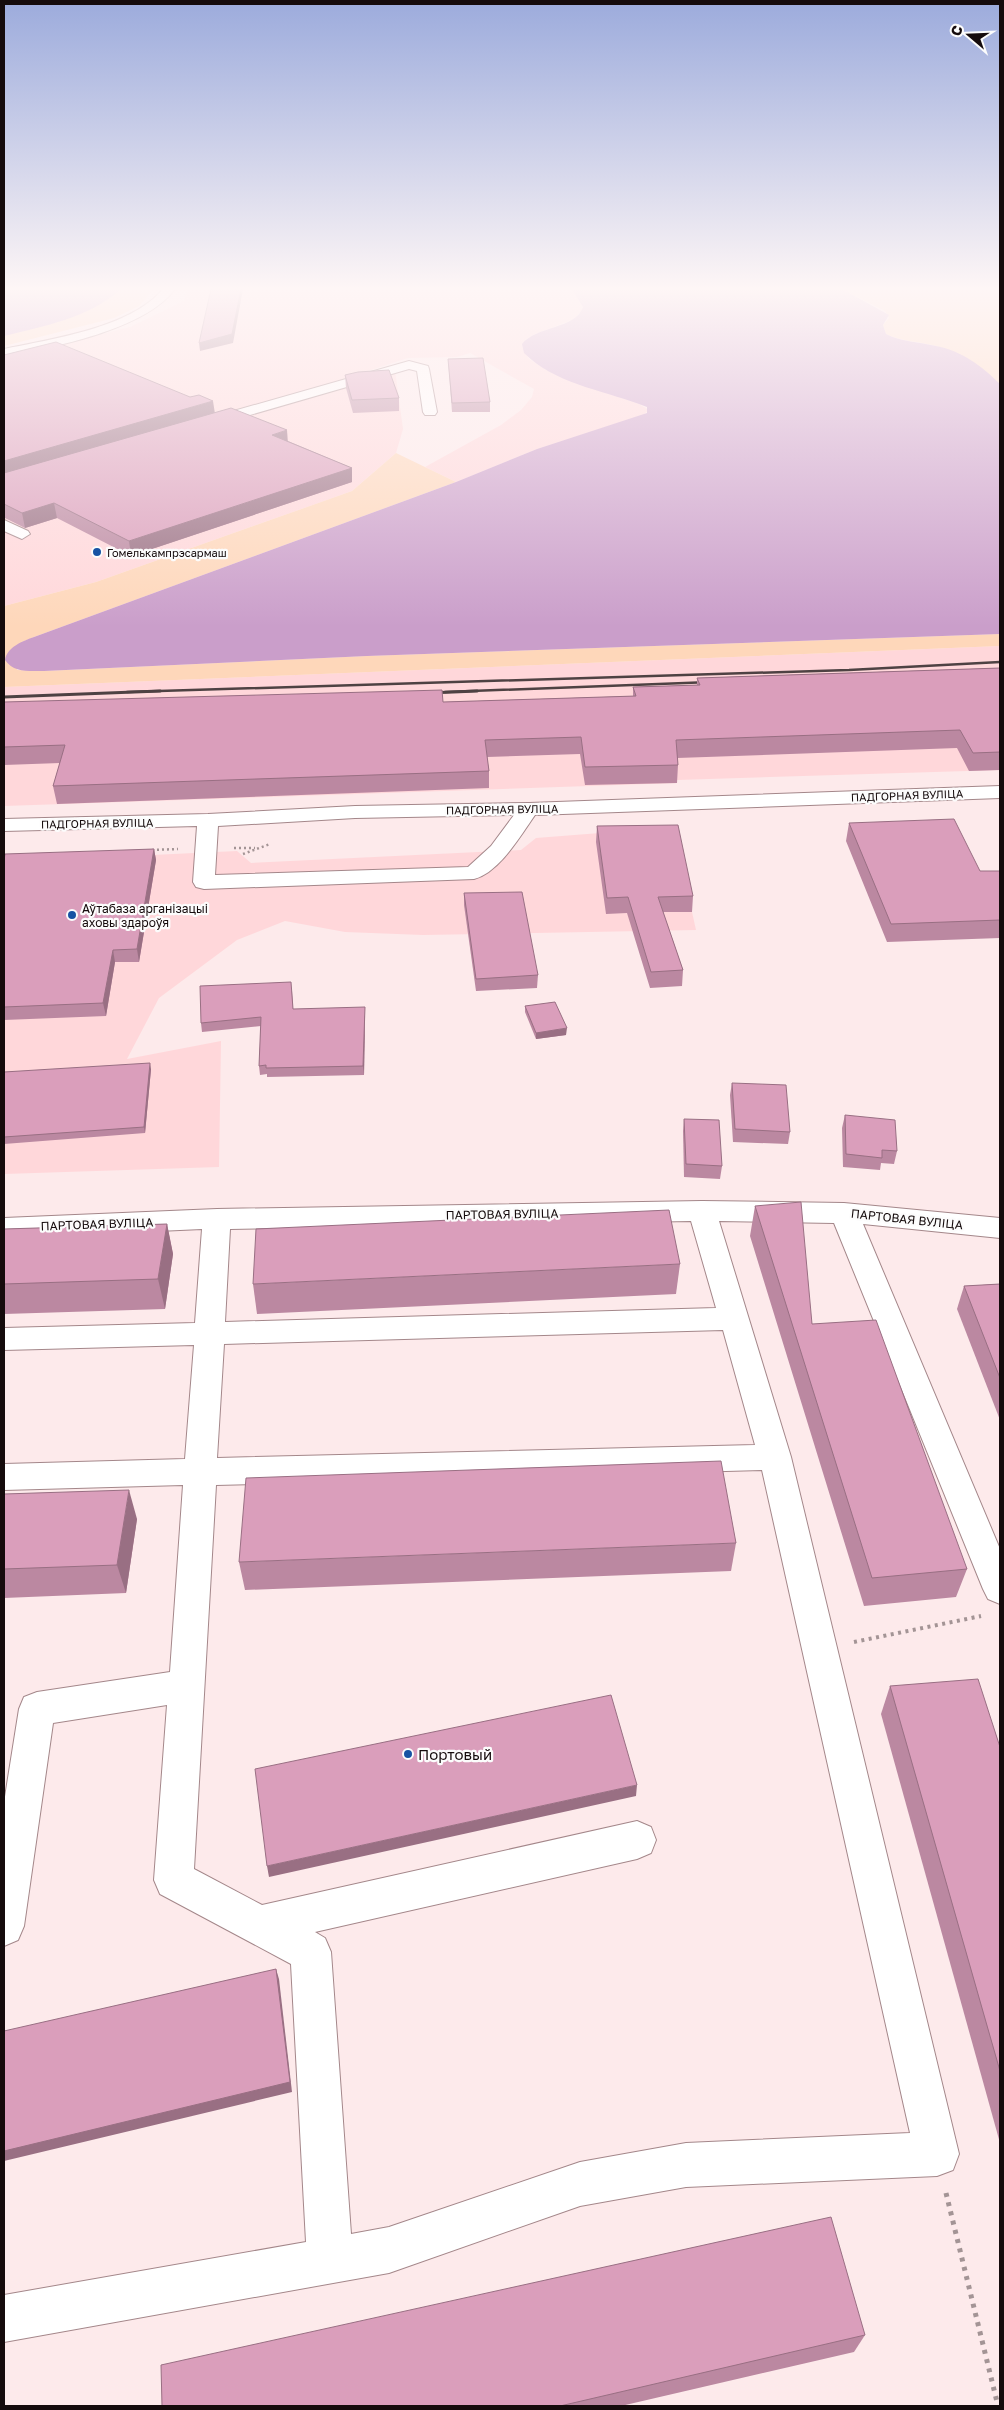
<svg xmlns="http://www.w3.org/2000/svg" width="1004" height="2410" viewBox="0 0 1004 2410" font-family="'Golos Text',sans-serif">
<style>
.built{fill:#ffd7da}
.green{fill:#fed7ba}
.water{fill:#ca9eca}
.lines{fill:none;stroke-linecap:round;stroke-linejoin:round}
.minor-casing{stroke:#a4878a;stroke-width:2}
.path-far2{stroke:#a39495;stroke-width:2.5;stroke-dasharray:2 3;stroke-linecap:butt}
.path-far1{stroke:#a39495;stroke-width:4;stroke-dasharray:3 4.5;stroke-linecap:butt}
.path{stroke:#a39495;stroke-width:5;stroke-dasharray:4 5.5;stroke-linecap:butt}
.minor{fill:#fff;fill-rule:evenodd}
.rail-far1{stroke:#4e4243;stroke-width:2.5}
.rail{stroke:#4e4243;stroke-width:3}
.wall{fill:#bb88a1}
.shaded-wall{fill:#996f83}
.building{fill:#da9ebb;stroke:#996f83}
.poi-dot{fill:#1752a3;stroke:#fcfcfc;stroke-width:2}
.labels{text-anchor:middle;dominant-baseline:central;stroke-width:4.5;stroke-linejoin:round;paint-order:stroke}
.far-poi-label{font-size:11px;fill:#150b0c;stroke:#fcfcfc;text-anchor:start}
.far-street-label{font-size:11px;fill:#150b0c;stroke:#fcfcfc}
.poi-label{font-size:12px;fill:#150b0c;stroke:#fcfcfc;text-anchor:start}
.street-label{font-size:12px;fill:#150b0c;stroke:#fcfcfc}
.near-poi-label{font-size:15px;fill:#150b0c;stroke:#fcfcfc;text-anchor:start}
</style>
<rect width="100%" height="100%" fill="#fdeaeb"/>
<g class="built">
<polygon points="187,289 572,289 581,302 583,307 582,311 572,320 535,334 525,340 528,358 546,370 574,382 639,404 649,410 643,415 537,449 456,482 425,467 501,425 521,410 532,397 534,389 470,353 457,357 408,358 316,388 4,479 45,348 130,327 184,301"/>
<polygon points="395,370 403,429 396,453 352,491 96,582 4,606 4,486"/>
<polygon points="1000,646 1000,770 677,780 677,783 4,806 4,687"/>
<polygon points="664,828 676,840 696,930 423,935 345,932 285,921 237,940 159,998 127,1059 221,1041 219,1167 4,1174 4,862 237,851 251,863 521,850 536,838"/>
</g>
<g class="green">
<polygon points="60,289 154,289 139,306 114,318 4,346 4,306"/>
<path d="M842 289H1000V384C987 372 954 350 936 346 919 341 902 342 886 334L883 325 889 318 885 311Z"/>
<polygon points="396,453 456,482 34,637 22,642 17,670 44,671 367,656 1000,634 1000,646 4,687 4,606 96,582 352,491"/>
</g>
<g class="water">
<path d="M4 289H121C89 318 44 326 4 336Z"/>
<path d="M572 289H842L889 315 883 325 886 334C902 342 919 342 936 346 962 351 982 366 1000 384V634L367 656 44 671C29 671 14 673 5 660 7 647 23 641 34 637L456 482 537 449 647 413V407L639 404C601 390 554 383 524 353L522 344C536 326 576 329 583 307Z"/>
</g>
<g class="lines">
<defs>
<g id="minor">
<path d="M163 289H175C145 330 53 347 4 357V349C51 339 131 328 163 289Z"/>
<polygon points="409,361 428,366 429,369 437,412 435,415 425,415 423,412 417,371 409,369 212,426 207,427 200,423 202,420"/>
<polygon points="4,520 28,531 30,534 22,539 4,531"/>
<path d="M1000 786V798L535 815C521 835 499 873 474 879L204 889 196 887 193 882 197 826 4 831V819L208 814 355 806 529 803ZM514 815 491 846 468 867 215 875 218 826 355 818Z"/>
<path d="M702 1201 844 1203 1000 1218V1238L863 1224 1000 1549V1604L988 1599 983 1589 834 1223 719 1221 791 1457 959 2154 953 2170 937 2176 686 2187 580 2206 389 2273 4 2342V2295L306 2242 291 1964 160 1894 154 1880 167 1705 53 1723 24 1926 18 1940 4 1946V1803L19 1709 24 1697 37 1692 170 1672 183 1485 4 1490V1464L185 1459 194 1345 4 1350V1328L195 1323 202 1229 4 1238V1218L217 1209ZM691 1221 716 1308 225 1322 230 1229ZM723 1330 755 1445 217 1458 224 1344ZM762 1470 910 2133 686 2143 580 2162 389 2227 351 2234 331 1952 325 1938 315 1932 637 1859 651 1853 656 1840 651 1827 637 1821 262 1905 194 1869 216 1485Z"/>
</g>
</defs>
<use href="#minor" class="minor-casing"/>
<g class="path-far2">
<polyline points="234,848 255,848"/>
<polyline points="152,850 178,849"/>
<polyline points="243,854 270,844"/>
</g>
<polyline class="path-far1" points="854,1642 981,1616"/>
<polyline class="path" points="946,2193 998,2406"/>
<use href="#minor" class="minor"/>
<g class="rail-far1">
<polyline points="127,692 849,670 1000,662"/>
<polyline points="445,692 711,682"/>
</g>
<g class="rail">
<polyline points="429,693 477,691"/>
<polyline points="4,697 160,691"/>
</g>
</g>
<g class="wall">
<polygon points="4,355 214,413 288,441 352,468 352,482 131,556 57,518 25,528 5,518 4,520"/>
<polygon points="448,359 490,402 490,412 452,412"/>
<polygon points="345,375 399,398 399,411 353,413 346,388"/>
<polygon points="1000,668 1000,770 969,771 957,748 677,758 678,765 677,783 585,785 580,754 487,757 489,771 489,788 57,804 53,786 60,763 4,765 4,702 443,702 633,696 633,687 697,685 697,678"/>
<polygon points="849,823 980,871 1000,871 1000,938 887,942 846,841"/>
<polygon points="597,826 693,896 692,912 663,912 683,970 682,986 650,988 627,913 606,914 596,842"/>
<polygon points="154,849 156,860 139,962 115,962 106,1016 4,1020 4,860"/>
<polygon points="464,893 538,975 537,988 476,991 464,905"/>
<polygon points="292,991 293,1009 365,1016 364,1075 267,1077 267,1074 260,1075 259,1066 261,1026 202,1032 201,1023"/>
<polygon points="525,1006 566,1035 536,1039 525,1012"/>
<polygon points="151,1069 145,1133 4,1144 4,1072"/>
<polygon points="732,1083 790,1132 788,1144 733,1142 730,1095"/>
<polygon points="845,1115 897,1151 894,1164 881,1163 880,1170 843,1167 842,1128"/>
<polygon points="684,1119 722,1166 720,1179 684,1177 683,1131"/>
<polygon points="755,1206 812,1324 967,1569 956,1597 864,1606 750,1236"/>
<polygon points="167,1224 173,1254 165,1309 4,1314 4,1229"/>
<polygon points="680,1264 676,1294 257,1314 253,1284"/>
<polygon points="1000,1284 1000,1420 957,1309 964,1286"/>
<polygon points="4,1494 137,1519 126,1593 4,1598"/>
<polygon points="736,1543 731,1571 245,1590 239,1562"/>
<polygon points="890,1686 1000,1747 1000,2143 881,1714"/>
<polygon points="865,2335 854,2352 621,2406 162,2406"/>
</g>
<g class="shaded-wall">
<polygon points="241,289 243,289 233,343 200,351 199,343"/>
<polygon points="213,401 215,414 4,476 4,461"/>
<polygon points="287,430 288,444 272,435"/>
<polygon points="352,468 352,482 131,556 129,541"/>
<polygon points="54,503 57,518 25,528 22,513"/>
<polygon points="154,849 156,860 139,962 137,949"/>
<polygon points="113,950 115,962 106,1016 103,1003"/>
<polygon points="365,1007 365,1016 364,1075 363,1066"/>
<polygon points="567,1028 566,1035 536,1039 536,1033"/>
<polygon points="150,1063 151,1069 145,1133 144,1127"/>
<polygon points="167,1224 173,1254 165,1309 158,1279"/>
<polygon points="129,1490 137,1519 126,1593 117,1565"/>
<polygon points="637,1785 636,1796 269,1877 267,1866"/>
<polygon points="276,1969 279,1979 292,2092 4,2161 4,2151"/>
</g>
<g class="building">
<polygon points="211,289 241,289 232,334 199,343"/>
<polygon points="56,342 190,397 199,395 213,401 4,461 4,355"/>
<polygon points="483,358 490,402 452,403 448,359"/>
<polygon points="389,370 399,398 352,400 345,375 358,372"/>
<polygon points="231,408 287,430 272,435 352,468 129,541 54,503 22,513 4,504 4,473"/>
<polygon points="1000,668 1000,752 973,753 960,730 676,740 678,765 585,767 581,737 485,740 489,771 53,786 65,745 4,747 4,702 442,690 443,702 636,696 633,687 700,685 697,678"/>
<polygon points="954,819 980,871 1000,871 1000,920 891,924 849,823"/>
<polygon points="678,825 693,896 658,897 683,970 651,972 628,897 607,898 597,826"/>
<polygon points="154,849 137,949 113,950 103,1003 4,1007 4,860 5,854"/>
<polygon points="522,892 538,975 476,979 464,893"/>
<polygon points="291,982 293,1009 365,1007 363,1066 266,1068 266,1065 259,1066 261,1017 201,1023 200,986"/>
<polygon points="555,1002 567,1028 536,1033 525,1006"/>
<polygon points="150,1063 144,1127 4,1137 4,1072"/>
<polygon points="732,1083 786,1085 790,1132 735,1129"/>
<polygon points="845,1115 895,1120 897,1151 882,1150 882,1158 846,1154"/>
<polygon points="684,1119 719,1120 722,1166 686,1164"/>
<polygon points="801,1202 812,1324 876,1320 967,1569 872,1578 755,1206"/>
<polygon points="669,1210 680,1264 253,1284 256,1229"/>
<polygon points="167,1224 158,1279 4,1284 4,1229"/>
<polygon points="1000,1284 1000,1378 964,1286"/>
<polygon points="721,1461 736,1543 239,1562 246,1478"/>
<polygon points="129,1490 117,1565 4,1569 4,1494"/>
<polygon points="978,1679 1000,1747 1000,2071 890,1686"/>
<polygon points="611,1695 637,1785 267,1866 255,1769"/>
<polygon points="276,1969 290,2082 4,2151 4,2031"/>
<polygon points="831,2217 865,2335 560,2406 162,2406 161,2365"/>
</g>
<linearGradient id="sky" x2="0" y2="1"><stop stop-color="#9cabdc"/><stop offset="0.46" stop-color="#fef6f6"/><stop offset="1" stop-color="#fef6f6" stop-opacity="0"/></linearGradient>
<rect width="1004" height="627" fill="url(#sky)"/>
<g class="poi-dot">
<circle cx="97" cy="552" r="5"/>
<circle cx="72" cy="915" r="5"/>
<circle cx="408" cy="1754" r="5"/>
</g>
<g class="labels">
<g class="far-poi-label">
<text x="107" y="552">Гомелькампрэсармаш</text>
</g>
<g class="far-street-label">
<text transform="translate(907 795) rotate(-2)">ПАДГОРНАЯ ВУЛІЦА</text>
<text transform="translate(502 809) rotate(-1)">ПАДГОРНАЯ ВУЛІЦА</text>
<text transform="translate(97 823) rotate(-1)">ПАДГОРНАЯ ВУЛІЦА</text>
</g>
<g class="poi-label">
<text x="82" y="908">Аўтабаза арганізацыі<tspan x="82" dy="14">аховы здароўя</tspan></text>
</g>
<g class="street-label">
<text transform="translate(502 1214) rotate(-1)">ПАРТОВАЯ ВУЛІЦА</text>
<text transform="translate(907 1219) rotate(6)">ПАРТОВАЯ ВУЛІЦА</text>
<text transform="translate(97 1224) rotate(-2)">ПАРТОВАЯ ВУЛІЦА</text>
</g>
<g class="near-poi-label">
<text x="418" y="1754">Портовый</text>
</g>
</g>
<rect width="1004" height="2410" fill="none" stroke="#150b0c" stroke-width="10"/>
<g transform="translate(969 35) rotate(289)" stroke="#fcfcfc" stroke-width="4" paint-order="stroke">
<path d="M0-4L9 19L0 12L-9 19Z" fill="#150b0c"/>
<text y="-8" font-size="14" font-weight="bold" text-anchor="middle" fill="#150b0c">С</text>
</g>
</svg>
